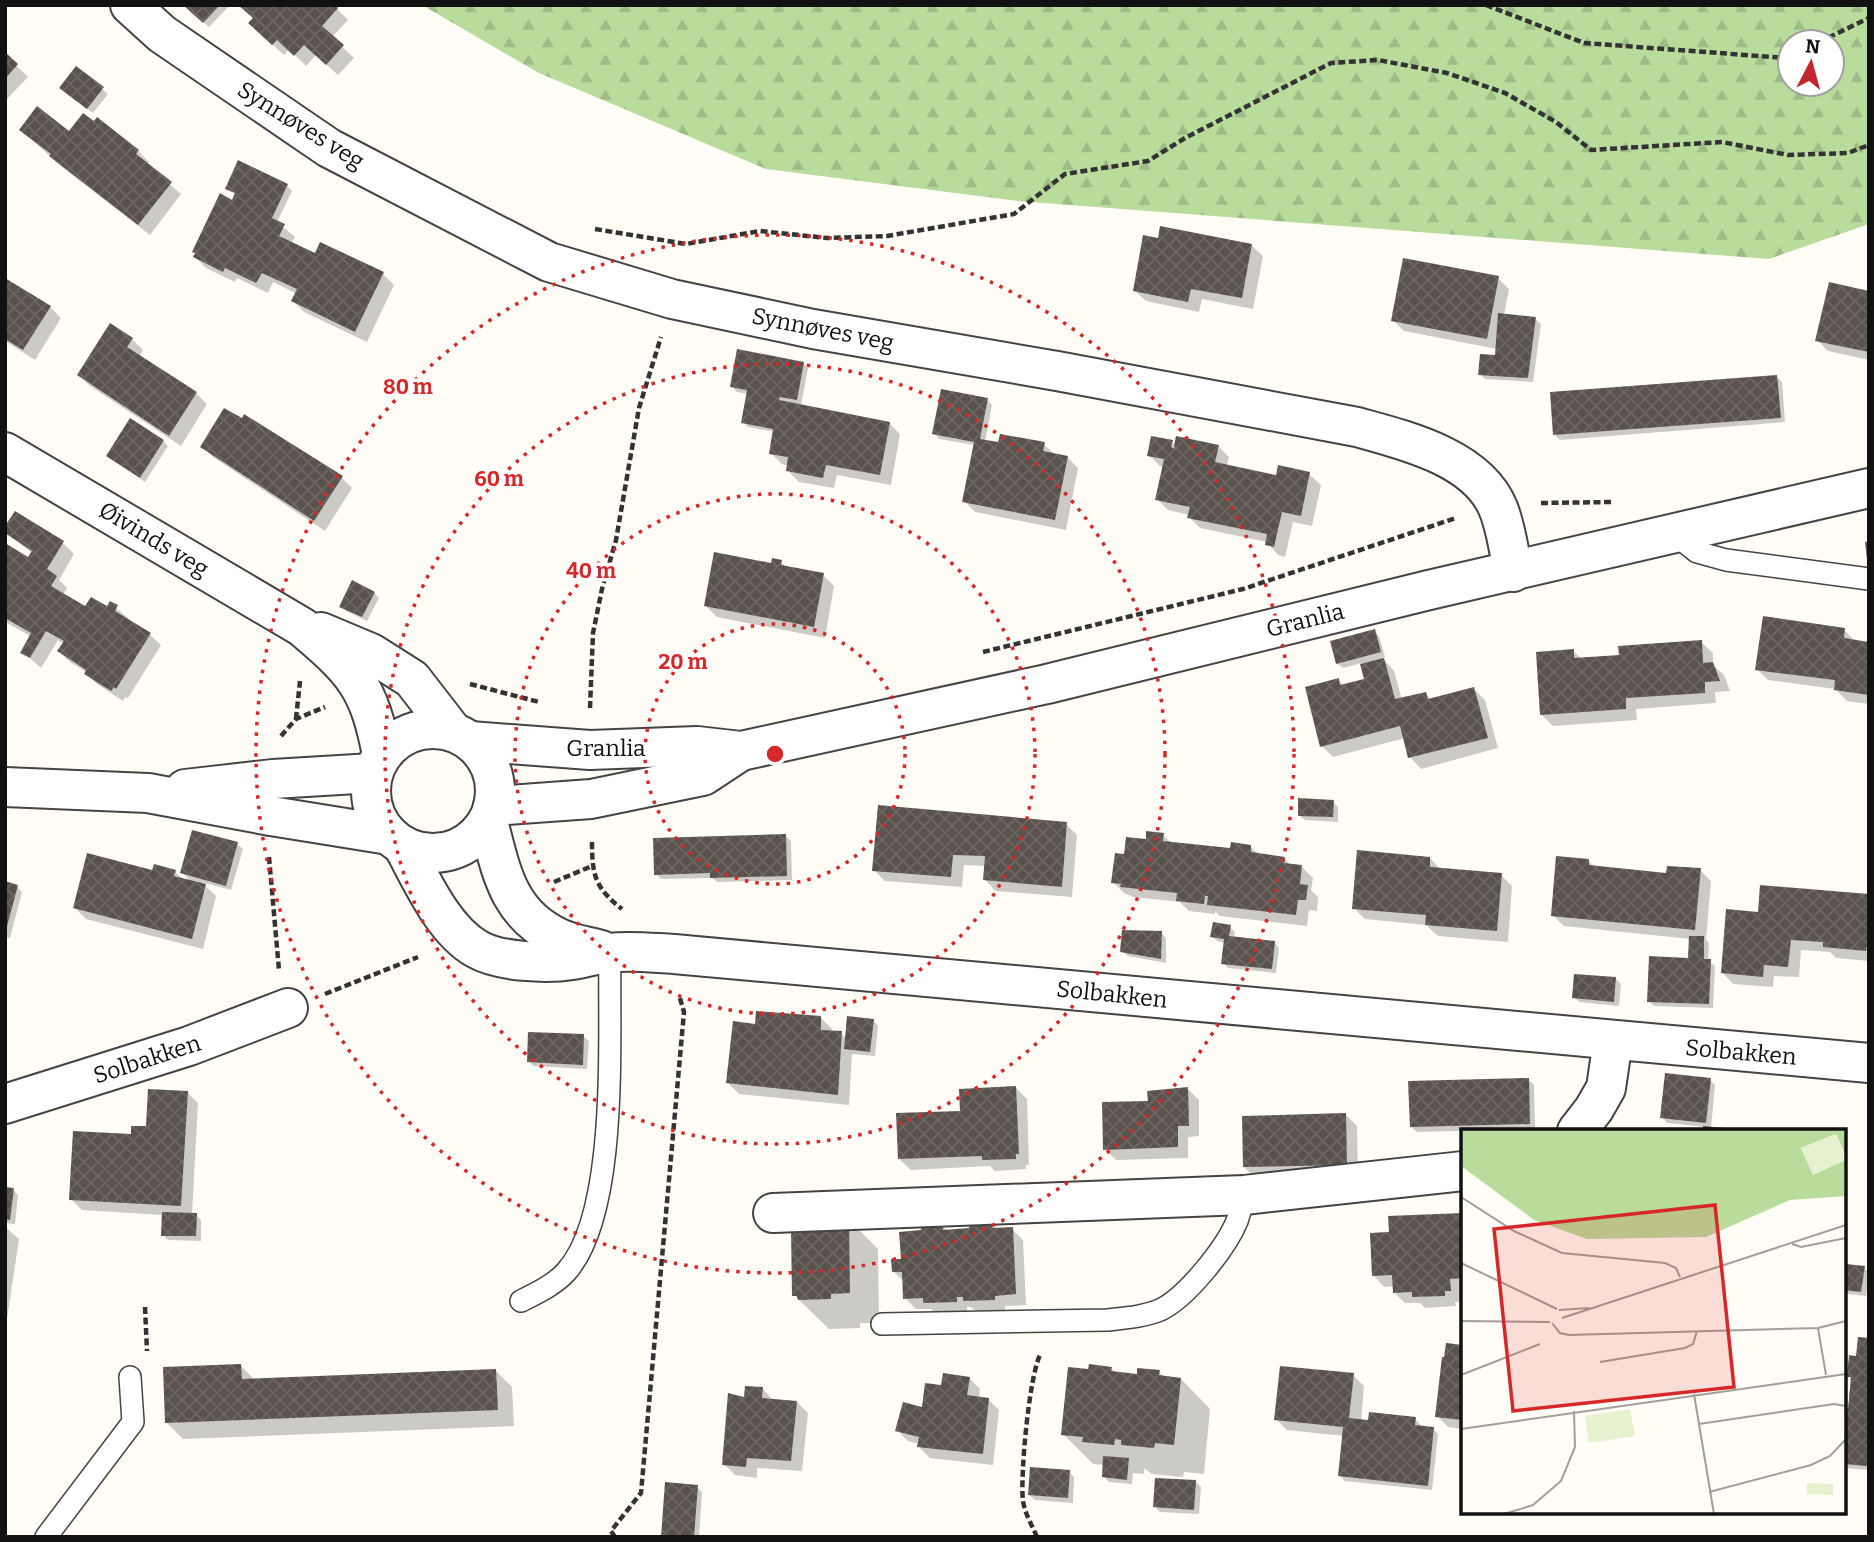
<svg xmlns="http://www.w3.org/2000/svg" width="1874" height="1542" viewBox="0 0 1874 1542" font-family="Bitter,serif">
<style>
.forest{fill:url(#forest-firs);fill-rule:evenodd}
.shadow{fill:#0003}
.building{fill:url(#building-cross-hatch)}
.lines{fill:none;stroke-linecap:round;stroke-linejoin:round}
.service-casing{stroke:#444;stroke-width:24}
.minor-casing{stroke:#444;stroke-width:42}
.tertiary-casing{stroke:#444;stroke-width:42}
.path{stroke:#333;stroke-width:4.5;stroke-dasharray:7 3.5;stroke-linecap:butt}
.service{stroke:#fff;stroke-width:21}
.minor{stroke:#fff;stroke-width:38}
.tertiary{stroke:#fff;stroke-width:38}
.ring{fill:none;stroke:#d62828;stroke-width:3.5;stroke-dasharray:3.5 7}
.labels{text-anchor:middle;dominant-baseline:central;stroke-width:7;stroke-linejoin:round;paint-order:stroke}
.street-label{font-size:23px;fill:#111;stroke:#fff}
.inset-road{fill:none;stroke:#a09f9a;stroke-width:2}
.view{fill:#d62828;fill-opacity:0.15;stroke:#d62828;stroke-width:3.5}
.inset-edge{fill:none;stroke:#111;stroke-width:3.5}
.centre{fill:#d62828;stroke:#fff;stroke-width:3.5}
.ring-label{font-size:21px;text-anchor:middle;font-weight:bold;fill:#d62828;stroke:#fff;stroke-width:7;stroke-linejoin:round;paint-order:stroke}
</style>
<defs>
<pattern id="forest-firs" width="22" height="20" patternUnits="userSpaceOnUse" patternTransform="scale(1.75)"><rect width="22" height="20" fill="#b9dc9c"/><path d="M5 1l3.5 6h-7zM16 11l3.5 6h-7z" fill="#9ebc85"/></pattern>
<pattern id="building-cross-hatch" width="8" height="8" patternUnits="userSpaceOnUse" patternTransform="scale(1.75)"><rect width="8" height="8" fill="#5a524d"/><path d="M0 0l8 8M0 8l8-8" fill="none" stroke="#6d6662"/></pattern>
</defs>
<rect width="100%" height="100%" fill="#fffdf5"/>
<path class="forest" d="M422 5H1869V224L1769 259 1018 201 766 169 539 73ZM1790 42H1832V84H1790Z"/>
<g class="shadow">
<polygon points="185,5 228,5 229,6 209,27"/>
<polygon points="333,5 348,20 332,37 354,58 338,75 316,55 306,66 289,49 284,55 261,34 255,19"/>
<polygon points="5,55 28,77 5,101"/>
<polygon points="76,68 108,94 93,113 66,93"/>
<polygon points="21,130 69,133 138,151 149,162 147,165 181,194 150,235 62,167"/>
<polygon points="287,186 292,191 277,222 295,237 291,244 315,255 383,274 394,285 367,342 304,312 293,301 297,294 273,282 268,293 237,278 235,282 206,268 195,257 234,202 236,195 227,188"/>
<polygon points="1251,245 1263,256 1253,309 1202,299 1199,312 1146,301 1134,290"/>
<polygon points="1498,278 1509,289 1504,315 1535,319 1541,324 1533,382 1485,379 1480,374 1497,357 1497,349 1404,331 1393,320"/>
<polygon points="5,280 50,307 61,318 35,360 5,341"/>
<polygon points="1869,293 1869,360 1828,351 1817,340"/>
<polygon points="132,339 143,350 139,357 196,393 207,404 181,446 90,386 79,375"/>
<polygon points="803,363 808,368 801,406 889,423 900,434 891,485 837,475 834,488 799,482 787,470 788,466 782,464 771,453 775,432 748,427 743,422 748,394 737,392 732,387"/>
<polygon points="1777,377 1782,382 1785,422 1560,440 1555,435"/>
<polygon points="987,400 992,405 985,442 1044,444 1055,455 1067,457 1078,468 1066,530 975,512 964,501 975,445 939,439 934,433"/>
<polygon points="163,441 168,446 145,482 108,456"/>
<polygon points="1172,442 1175,446 1218,446 1229,457 1227,466 1277,477 1309,474 1321,485 1312,526 1293,522 1285,557 1278,555 1267,542 1200,528 1189,517 1190,515 1168,510 1157,499 1164,467 1160,466 1149,455"/>
<polygon points="202,446 341,477 352,488 325,531 213,457"/>
<polygon points="5,532 63,543 74,554 59,580 67,588 63,595 86,609 107,608 110,603 128,618 127,620 149,634 161,645 128,698 125,697 123,701 97,684 86,672 70,662 59,651 64,644 58,640 41,668 23,652 32,637 5,622 5,545 29,560 32,553"/>
<polygon points="781,562 787,568 823,575 834,586 825,638 717,617 706,606"/>
<polygon points="374,593 379,598 367,621 346,611 341,606"/>
<polygon points="1844,630 1856,642 1869,644 1869,704 1847,701 1835,689 1768,680 1757,669"/>
<polygon points="1374,631 1379,636 1385,657 1382,658 1394,671 1402,700 1426,694 1431,700 1474,689 1485,700 1498,748 1421,769 1410,757 1405,738 1333,757 1322,746 1338,680 1344,686 1366,680 1362,663 1343,668 1337,663"/>
<polygon points="1701,642 1713,653 1713,665 1724,675 1730,691 1715,692 1716,703 1636,709 1637,720 1553,726 1542,715 1573,651 1582,659 1621,656"/>
<polygon points="1333,802 1338,807 1338,822 1305,820 1299,815"/>
<polygon points="1066,824 1077,835 1072,897 996,891 985,880 986,866 964,865 962,887 885,881 874,870"/>
<polygon points="1163,835 1172,844 1232,850 1251,847 1259,855 1284,858 1291,866 1302,867 1313,878 1311,890 1318,897 1317,911 1309,910 1307,926 1220,916 1215,911 1215,914 1189,911 1180,902 1133,897 1124,893 1113,882 1125,856 1147,841"/>
<polygon points="786,836 791,841 792,880 717,882 712,878 661,879 656,874"/>
<polygon points="237,844 243,849 231,890 201,882 216,896 203,949 86,919 75,908 153,872 175,872 183,880 191,882 182,872"/>
<polygon points="1430,858 1441,870 1501,875 1512,886 1508,942 1438,936 1426,925 1365,919 1354,908"/>
<polygon points="1589,861 1596,868 1668,875 1700,870 1711,881 1706,940 1709,943 1708,961 1715,966 1713,1008 1654,1006 1649,1001 1690,960 1691,939 1564,926 1553,915"/>
<polygon points="5,883 17,887 22,892 10,938 5,937"/>
<polygon points="1869,896 1869,961 1836,958 1830,952 1801,950 1799,977 1774,976 1773,987 1733,984 1722,972 1760,914"/>
<polygon points="1230,927 1235,932 1234,938 1274,942 1279,948 1276,973 1228,968 1223,963 1225,943 1217,941 1212,936"/>
<polygon points="1161,933 1166,938 1166,963 1128,956 1122,951"/>
<polygon points="1616,979 1621,984 1619,1006 1579,1002 1574,997"/>
<polygon points="821,1018 832,1029 832,1032 841,1033 846,1039 873,1020 878,1026 875,1056 852,1054 849,1105 739,1094 728,1083 756,1026"/>
<polygon points="583,1036 589,1041 587,1069 534,1066 528,1061"/>
<polygon points="1529,1080 1534,1085 1535,1129 1417,1132 1411,1127"/>
<polygon points="1710,1080 1715,1085 1711,1128 1738,1131 1704,1131 1705,1127 1667,1123 1662,1117"/>
<polygon points="1016,1088 1027,1099 1029,1165 1026,1165 1026,1169 995,1171 990,1166 911,1170 899,1159 961,1112"/>
<polygon points="1188,1089 1199,1100 1199,1136 1188,1137 1188,1158 1116,1160 1105,1149 1149,1102"/>
<polygon points="187,1092 198,1103 192,1215 196,1215 201,1220 201,1241 168,1240 163,1235 163,1215 82,1210 71,1199 133,1136 147,1128"/>
<polygon points="1346,1115 1357,1126 1358,1175 1255,1178 1244,1167"/>
<polygon points="5,1189 13,1190 18,1195 15,1224 5,1223"/>
<polygon points="1463,1214 1463,1289 1461,1289 1461,1302 1455,1302 1456,1306 1425,1308 1420,1303 1405,1303 1394,1292 1394,1286 1384,1287 1373,1275 1391,1234"/>
<polygon points="848,1219 878,1249 879,1323 860,1323 860,1328 829,1329 794,1295"/>
<polygon points="991,1224 997,1229 1012,1229 1023,1240 1026,1305 1005,1306 1005,1310 976,1311 971,1307 967,1307 967,1312 936,1314 931,1309 916,1309 905,1298 904,1282 894,1272 923,1232 942,1226 948,1231 971,1230"/>
<polygon points="5,1227 19,1239 7,1319 5,1319"/>
<polygon points="1864,1268 1869,1272 1866,1296 1849,1294 1844,1289"/>
<polygon points="1869,1339 1869,1470 1844,1468 1844,1410 1850,1411 1852,1380 1849,1376"/>
<polygon points="1463,1347 1463,1429 1448,1427 1437,1416"/>
<polygon points="241,1366 255,1380 496,1371 512,1387 514,1426 183,1439 166,1422"/>
<polygon points="1111,1368 1116,1373 1138,1376 1159,1372 1164,1378 1181,1379 1210,1409 1204,1474 1184,1472 1183,1477 1152,1474 1144,1468 1144,1474 1133,1473 1132,1484 1109,1482 1103,1476 1104,1465 1093,1464 1063,1434 1090,1371"/>
<polygon points="1353,1375 1364,1386 1361,1421 1415,1419 1420,1424 1420,1427 1433,1429 1438,1434 1432,1490 1345,1481 1340,1476 1344,1436 1287,1430 1276,1419"/>
<polygon points="969,1378 980,1389 979,1398 988,1399 999,1410 993,1465 930,1458 919,1447 919,1444 908,1441 897,1430 924,1410 943,1386"/>
<polygon points="763,1389 774,1401 797,1402 808,1413 802,1471 757,1468 757,1478 735,1475 724,1464 745,1399"/>
<polygon points="1069,1472 1074,1477 1073,1503 1035,1500 1029,1495"/>
<polygon points="1196,1482 1201,1487 1199,1514 1160,1512 1155,1507"/>
<polygon points="697,1487 702,1492 699,1537 663,1537"/>
</g>
<g class="building">
<polygon points="183,5 220,5 203,23"/>
<polygon points="238,5 335,5 338,8 322,26 344,45 326,65 304,45 294,56 277,40 272,45 248,23 253,18"/>
<polygon points="5,52 18,64 5,79"/>
<polygon points="76,66 104,87 87,109 59,88"/>
<polygon points="37,106 69,131 83,113 94,121 97,117 139,150 136,154 172,182 138,225 49,156 51,154 19,130"/>
<polygon points="238,160 288,184 272,218 285,224 279,236 315,253 320,242 384,272 355,332 291,301 297,289 262,273 256,283 225,268 223,272 193,257 195,253 192,252 220,193 232,200 235,193 225,189"/>
<polygon points="1160,226 1252,244 1242,298 1191,289 1188,302 1133,291 1143,235 1158,238"/>
<polygon points="1403,258 1499,276 1487,339 1391,321"/>
<polygon points="5,278 51,306 23,350 5,339"/>
<polygon points="1829,282 1869,291 1869,352 1815,341"/>
<polygon points="1498,313 1536,317 1528,378 1478,375 1480,354 1495,355"/>
<polygon points="110,323 133,338 127,347 197,392 169,436 77,375"/>
<polygon points="737,349 804,362 797,400 780,397 779,400 890,422 880,475 826,465 823,478 786,471 788,457 769,454 773,429 741,423 747,390 730,387"/>
<polygon points="1777,375 1781,418 1553,435 1550,392"/>
<polygon points="941,389 988,398 980,439 998,442 1000,434 1045,442 1043,451 1068,456 1055,520 962,502 974,442 932,434"/>
<polygon points="224,408 242,418 244,414 343,476 314,521 200,447"/>
<polygon points="130,418 164,440 140,478 106,456"/>
<polygon points="1151,436 1173,440 1171,447 1175,449 1174,446 1176,436 1219,445 1215,462 1276,475 1278,465 1310,472 1301,516 1282,512 1274,547 1265,545 1267,534 1187,518 1190,507 1155,500 1164,459 1147,456"/>
<polygon points="15,511 64,541 47,569 57,576 51,586 85,606 91,597 107,606 110,601 118,605 115,611 151,633 116,689 114,687 111,691 84,674 86,670 57,651 64,641 46,631 30,658 20,653 31,633 5,618 5,543 28,557 32,551 5,533 5,526"/>
<polygon points="1869,541 1869,559 1867,560 1865,542"/>
<polygon points="714,552 771,563 772,558 782,560 781,565 824,573 814,627 704,606"/>
<polygon points="352,580 375,592 362,617 339,607"/>
<polygon points="1763,616 1845,628 1844,638 1869,642 1869,695 1834,690 1835,680 1755,670"/>
<polygon points="1375,629 1381,652 1336,664 1330,641"/>
<polygon points="1702,640 1703,663 1713,662 1720,681 1705,682 1705,693 1626,698 1626,709 1540,715 1536,652 1574,649 1574,658 1619,655 1618,646"/>
<polygon points="1384,658 1395,699 1426,692 1428,699 1474,687 1488,738 1408,758 1400,726 1320,747 1305,687 1339,678 1340,685 1364,679 1360,664"/>
<polygon points="1298,798 1334,800 1333,817 1298,816"/>
<polygon points="878,805 1067,822 1062,887 983,880 985,856 953,855 951,877 872,871"/>
<polygon points="192,830 238,842 226,886 180,873"/>
<polygon points="1146,831 1164,833 1163,841 1230,848 1231,842 1251,845 1251,852 1285,857 1284,863 1302,865 1300,884 1308,885 1306,900 1298,900 1296,915 1207,905 1208,896 1205,896 1204,904 1176,901 1177,893 1120,887 1121,884 1111,883 1115,853 1124,854 1126,837 1146,839"/>
<polygon points="786,834 787,876 710,878 710,873 654,875 653,838"/>
<polygon points="1357,850 1430,857 1430,867 1502,873 1497,931 1425,925 1426,915 1352,909"/>
<polygon points="87,853 152,870 154,864 176,870 174,876 206,884 192,939 73,908"/>
<polygon points="1556,856 1589,859 1589,865 1666,873 1667,866 1701,868 1695,930 1551,916"/>
<polygon points="5,881 18,885 6,930 5,930"/>
<polygon points="1760,885 1869,894 1869,946 1867,946 1866,951 1823,947 1823,942 1791,940 1788,967 1764,965 1763,977 1721,973 1726,909 1758,912"/>
<polygon points="1213,922 1231,925 1229,936 1275,941 1272,969 1221,964 1224,939 1210,937"/>
<polygon points="1122,930 1162,931 1161,959 1120,952"/>
<polygon points="1689,936 1704,936 1704,959 1711,959 1709,1004 1647,1002 1649,956 1688,958"/>
<polygon points="1574,974 1616,977 1614,1002 1572,998"/>
<polygon points="756,1011 821,1016 821,1030 842,1031 838,1095 726,1083 733,1021 755,1024"/>
<polygon points="847,1016 874,1019 870,1052 844,1049"/>
<polygon points="528,1032 584,1034 583,1065 527,1062"/>
<polygon points="1665,1073 1711,1078 1706,1123 1660,1118"/>
<polygon points="1529,1078 1530,1124 1410,1127 1408,1081"/>
<polygon points="1016,1086 1019,1154 1016,1154 1016,1159 982,1160 982,1156 898,1159 896,1113 960,1111 959,1089"/>
<polygon points="1188,1087 1189,1126 1178,1126 1178,1147 1103,1150 1102,1102 1148,1101 1147,1091"/>
<polygon points="148,1089 188,1091 181,1206 69,1200 73,1131 131,1134 131,1126 146,1126"/>
<polygon points="1346,1113 1347,1165 1243,1167 1242,1116"/>
<polygon points="1703,1126 1737,1129 1737,1131 1703,1131"/>
<polygon points="5,1187 14,1188 10,1220 5,1219"/>
<polygon points="162,1212 197,1213 196,1236 161,1236"/>
<polygon points="1463,1213 1463,1278 1450,1279 1451,1291 1445,1291 1445,1296 1412,1297 1412,1292 1393,1293 1392,1275 1372,1276 1370,1233 1389,1232 1388,1216"/>
<polygon points="849,1217 850,1293 831,1294 831,1299 798,1300 797,1296 792,1296 791,1228"/>
<polygon points="992,1222 992,1228 1013,1227 1016,1294 995,1296 995,1300 963,1301 963,1297 957,1297 957,1302 923,1303 923,1298 903,1299 902,1272 892,1272 891,1259 901,1259 899,1232 921,1230 921,1225 943,1224 943,1230 969,1228 969,1223"/>
<polygon points="1846,1264 1865,1266 1861,1292 1844,1290"/>
<polygon points="1858,1337 1869,1338 1867,1466 1844,1464 1844,1408 1848,1409 1851,1377 1847,1377 1849,1355 1856,1356"/>
<polygon points="1446,1343 1463,1345 1463,1420 1435,1417 1442,1357 1444,1357"/>
<polygon points="241,1364 242,1379 496,1369 498,1410 165,1423 163,1367"/>
<polygon points="1089,1364 1112,1367 1111,1371 1137,1374 1137,1368 1160,1370 1159,1375 1181,1378 1174,1445 1155,1443 1154,1448 1121,1445 1121,1440 1115,1439 1114,1445 1082,1442 1083,1437 1061,1435 1068,1367 1088,1369"/>
<polygon points="1280,1366 1354,1373 1349,1418 1368,1420 1369,1412 1416,1417 1415,1425 1434,1427 1428,1486 1338,1476 1343,1427 1274,1420"/>
<polygon points="943,1373 970,1377 967,1395 989,1398 983,1454 917,1447 919,1437 895,1431 903,1402 922,1407 925,1383 941,1385"/>
<polygon points="745,1386 763,1387 762,1398 797,1401 791,1461 747,1458 746,1467 722,1465 728,1393 744,1397"/>
<polygon points="1103,1456 1129,1458 1127,1480 1102,1477"/>
<polygon points="1030,1467 1070,1470 1068,1498 1028,1495"/>
<polygon points="1155,1478 1196,1480 1194,1510 1153,1507"/>
<polygon points="665,1482 698,1485 694,1537 661,1537"/>
</g>
<g class="lines">
<defs>
<g id="service">
<polyline points="1673,533 1697,552 1726,560 1869,579"/>
<path d="M521 1301C537 1293 554 1285 566 1272 620 1212 608 1033 610 952"/>
<path d="M882 1324 1107 1320C1125 1318 1143 1317 1160 1310 1186 1298 1226 1248 1237 1221 1240 1213 1242 1204 1244 1195"/>
<polyline points="46,1537 133,1422 130,1377"/>
</g>
<g id="minor">
<path d="M130 5 162 34 329 148 549 262 672 299 813 329 1057 371 1357 427C1404 440 1477 457 1498 508 1506 527 1509 551 1513 572"/>
<path d="M5 452 302 627C354 671 369 686 382 755"/>
<polyline points="321,632 371,653 412,679 453,732"/>
<polyline points="5,1104 189,1046 288,1008"/>
<polyline points="1577,1131 1594,1109 1606,1088 1613,1040"/>
<polyline points="773,1213 1244,1195 1463,1171"/>
</g>
<g id="tertiary">
<circle cx="433" cy="791" r="62"/>
<polyline points="470,741 590,750 697,746 741,751 1047,684 1429,590 1869,488"/>
<polyline points="5,787 148,793 271,816 389,835"/>
<polyline points="185,789 273,779 373,773"/>
<polyline points="493,806 591,799 703,776 741,751"/>
<path d="M488 821C501 870 507 914 559 938 572 944 587 946 601 950"/>
<path d="M403 846C421 879 443 930 477 949 499 962 548 964 572 960 585 958 597 954 609 953 630 950 653 953 674 954L1869 1063"/>
</g>
</defs>
<use href="#service" class="service-casing"/>
<use href="#minor" class="minor-casing"/>
<use href="#tertiary" class="tertiary-casing"/>
<g class="path">
<polyline points="1486,5 1584,43 1786,58 1790,56"/>
<polyline points="1819,42 1869,18"/>
<polyline points="595,229 686,244 760,231 827,238 887,236 1014,214 1065,174 1148,161 1185,138 1331,63 1378,60 1447,73 1505,93 1556,122 1591,150 1722,142 1788,155 1848,153 1869,145"/>
<polyline points="1541,503 1612,502"/>
<polyline points="983,652 1243,589 1456,518"/>
<polyline points="470,684 539,702"/>
<polyline points="590,708 593,633 602,589 616,540 639,408 661,337"/>
<polyline points="296,719 300,681"/>
<polyline points="281,736 296,719 325,707"/>
<path d="M592 842C592 875 595 888 622 909"/>
<polyline points="269,857 279,970"/>
<polyline points="554,882 592,866"/>
<polyline points="325,994 418,957"/>
<polyline points="145,1307 147,1351"/>
<polyline points="615,1537 611,1531 641,1493 684,1012 679,995"/>
<path d="M1037 1537C1032 1525 1025 1514 1023 1501 1020 1476 1029 1378 1040 1355"/>
</g>
<use href="#service" class="service"/>
<use href="#minor" class="minor"/>
<use href="#tertiary" class="tertiary"/>
</g>
<g class="ring">
<circle cx="775" cy="754" r="130"/>
<circle cx="775" cy="754" r="260"/>
<circle cx="775" cy="754" r="390"/>
<circle cx="775" cy="754" r="519"/>
</g>
<g class="labels">
<g class="street-label">
<text transform="translate(301 125) rotate(32)">Synnøves veg</text>
<text transform="translate(823 329) rotate(11)">Synnøves veg</text>
<text transform="translate(154 539) rotate(31)">Øivinds veg</text>
<text transform="translate(1305 620) rotate(-14)">Granlia</text>
<text x="606" y="748">Granlia</text>
<text transform="translate(1112 994) rotate(6)">Solbakken</text>
<text transform="translate(1741 1052) rotate(5)">Solbakken</text>
<text transform="translate(147 1059) rotate(-18)">Solbakken</text>
</g>
</g>
<g transform="translate(1461 1129)">
<rect width="385" height="385" fill="#fffdf5"/>
<path d="M0 0H385V28L375 5 340 19 352 45 385 31V67L329 71 245 108 126 110 73 91 0 37Z" fill="#b9dc9c"/>
<path d="M375 5 385 31 352 46 340 19ZM169 280 174 307 128 314 124 287ZM346 354 372 355V366L346 365Z" fill="#e6f2cf"/>
<path class="inset-road" d="M0 68 53 102 101 124 204 134 215 139 219 148M331 115 340 118 385 109M0 134 96 180M98 181 128 179M101 189 385 96M0 192 89 193M91 194 99 204 108 206 357 199 365 246M357 199 385 192M139 233 224 219 232 215 236 202M0 246 79 215M233 265 253 385M238 295 373 275 385 277M0 300 385 245M248 363 350 336 369 327 385 310M43 385 72 376 100 352 114 318 113 282"/>
<path class="view" d="M254 76 273 258 52 282 33 100Z"/>
<rect width="385" height="385" class="inset-edge"/>
</g>
<circle cx="775" cy="754" r="10" class="centre"/>
<g class="ring-label">
<text x="408" y="394">80 m</text>
<text x="499" y="486">60 m</text>
<text x="591" y="578">40 m</text>
<text x="683" y="669">20 m</text>
</g>
<rect width="1874" height="1542" fill="none" stroke="#111111" stroke-width="14"/>
<g transform="translate(1811 63) rotate(6)"><circle r="33" fill="#ffffff" stroke="#a0a0a0" stroke-width="2"/>
<path d="M0-5L12 26L0 18L-12 26Z" fill="#c4262e"/>
<text y="-10" font-size="19" font-weight="bold" text-anchor="middle" fill="#111111">N</text>
</g>
</svg>
